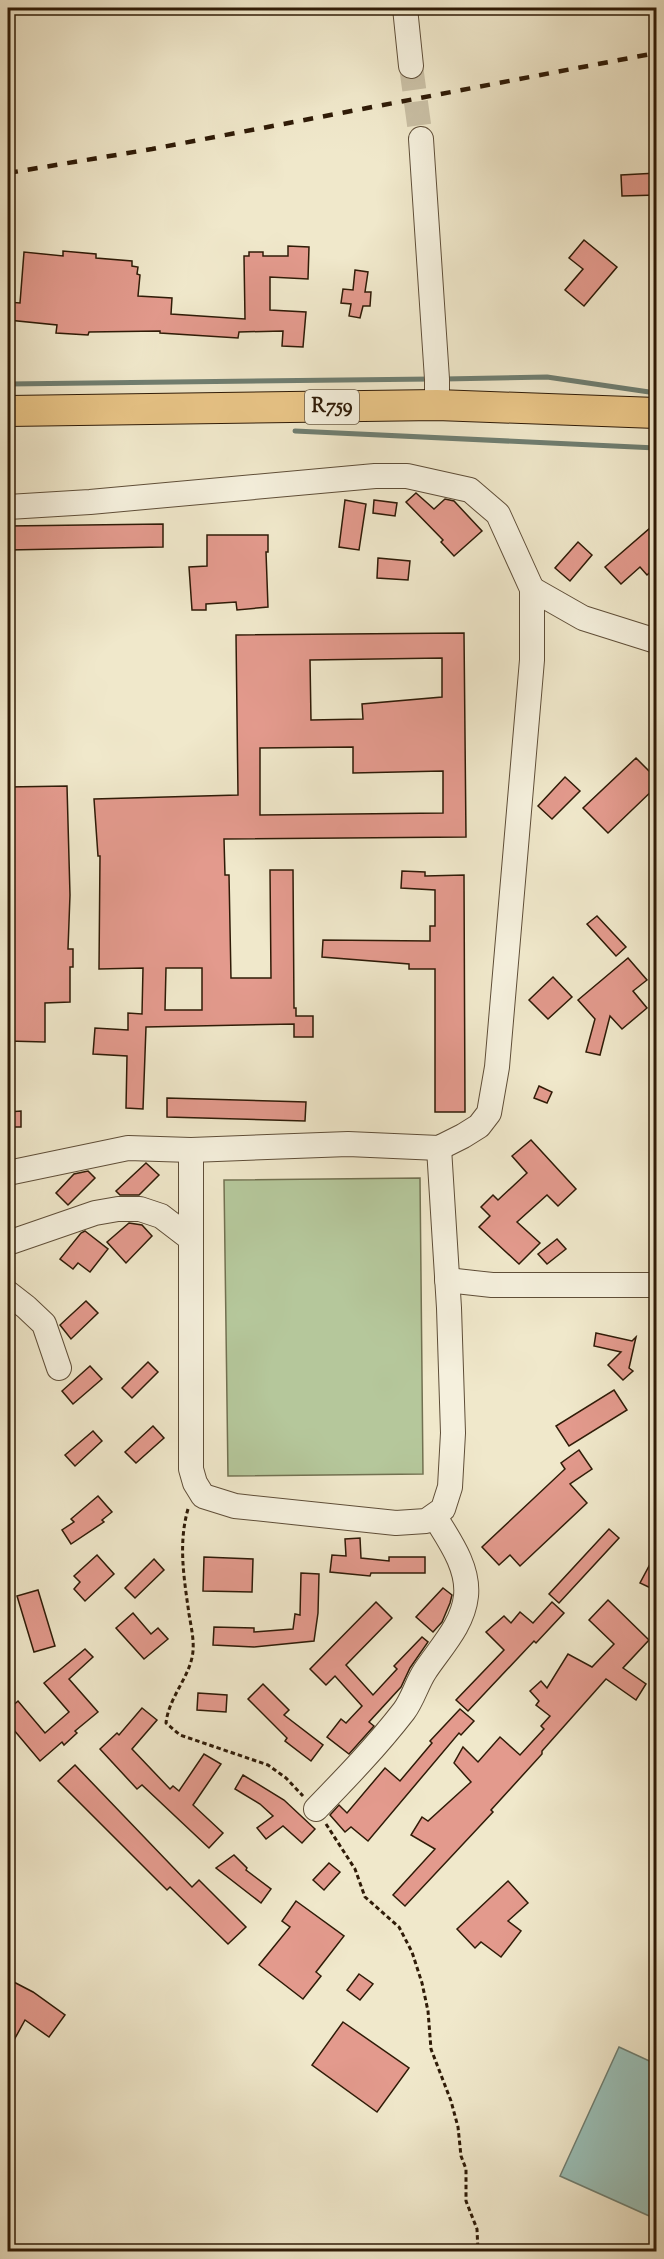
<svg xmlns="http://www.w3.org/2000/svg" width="664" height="2259" viewBox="0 0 664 2259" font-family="'Sorts Mill Goudy',serif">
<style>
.pitch{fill:#b5c79b;stroke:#727151;stroke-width:1.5}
.water{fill:#9ac0b8;stroke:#6f7e71;stroke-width:1.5}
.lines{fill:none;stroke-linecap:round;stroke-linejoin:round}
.stream{stroke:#6f7e71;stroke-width:5}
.building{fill:#e39a8d;stroke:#2f1b07;stroke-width:1.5;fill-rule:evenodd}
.minor-tunnel{stroke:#c9bfa4;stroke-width:24;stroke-dasharray:24 12;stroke-linecap:butt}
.minor-casing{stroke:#5f4e38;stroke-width:26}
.major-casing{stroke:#2f1b07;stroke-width:32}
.path{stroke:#2f1b07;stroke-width:3;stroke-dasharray:4.5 3;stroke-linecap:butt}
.minor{stroke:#f5f0dd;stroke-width:24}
.major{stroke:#e8c486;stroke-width:30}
.rail{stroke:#2f1b07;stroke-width:4.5;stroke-dasharray:10 10;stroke-linecap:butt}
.labels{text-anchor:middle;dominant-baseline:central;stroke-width:6;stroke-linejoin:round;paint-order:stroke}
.shield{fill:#f5f0dd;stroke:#6a5b47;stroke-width:1.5}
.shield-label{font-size:20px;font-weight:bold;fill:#2f1b07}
</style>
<rect width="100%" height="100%" fill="#f0e8cb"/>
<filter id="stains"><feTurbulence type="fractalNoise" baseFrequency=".00333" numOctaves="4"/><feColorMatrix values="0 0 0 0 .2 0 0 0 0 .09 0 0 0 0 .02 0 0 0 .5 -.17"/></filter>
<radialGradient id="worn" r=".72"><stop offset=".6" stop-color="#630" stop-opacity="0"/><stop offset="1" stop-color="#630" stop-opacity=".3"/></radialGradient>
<polygon class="pitch" points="420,1178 423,1474 228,1476 224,1180"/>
<polygon class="water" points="619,2047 656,2064 656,2219 560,2176"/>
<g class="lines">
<g class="stream">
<polyline points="444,379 547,377 656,393"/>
<polyline points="8,384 432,379"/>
<polyline points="295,431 656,448"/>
</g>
</g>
<g class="building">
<polygon points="657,173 657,195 622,196 621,175"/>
<polygon points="584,240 617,267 584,306 565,290 583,269 569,258"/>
<polygon points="288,246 309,247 308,279 270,277 270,310 306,312 303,347 282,346 283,331 239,332 238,338 160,333 160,331 89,332 88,335 56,333 57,325 8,320 8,302 20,303 24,252 63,256 63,251 96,254 96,258 132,261 132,266 138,267 137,274 140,275 138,296 172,298 171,314 245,319 244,256 249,256 249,252 263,252 263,256 288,256"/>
<polygon points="355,270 368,272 365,292 371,292 370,306 363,306 360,318 349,316 351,304 341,303 343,289 353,290"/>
<polygon points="416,493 434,509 445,499 454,501 482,531 454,556 441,542 443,540 406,502"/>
<polygon points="345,500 366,504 359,550 339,547"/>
<polygon points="374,500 397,503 395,516 373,513"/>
<polygon points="657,522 657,566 647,575 640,567 621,584 605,567"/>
<polygon points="163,524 163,547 8,550 8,526"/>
<polygon points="207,535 268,535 268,552 266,552 268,607 237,610 236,602 206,604 206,610 192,610 189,567 207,566"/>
<polygon points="578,542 592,555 570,581 555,568"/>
<polygon points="378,558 410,561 408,580 377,578"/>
<path d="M464 633 466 837 224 839 225 875H229L231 978H271L270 870H293L294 1008H296V1016H313V1037H294V1024L146 1027 143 1109 126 1108 127 1056 93 1054 95 1028 128 1030V1013L142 1014 143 968 99 969 100 856H98L94 799 238 795 236 635ZM442 658V697L362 704 363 719 311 720 310 660ZM353 747V773L443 771V813L260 815V748ZM166 968H202V1010H165Z"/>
<polygon points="636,758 657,779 657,786 608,833 583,808"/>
<polygon points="565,777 580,791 552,819 538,806"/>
<polygon points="67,786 70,895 68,949 73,949 73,967 70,967 70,1002 45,1003 45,1042 8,1041 8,787"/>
<polygon points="402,871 425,872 425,876 464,875 465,1112 435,1112 435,969 409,969 409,964 322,957 323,940 430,941 430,926 435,926 435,890 401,888"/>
<polygon points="597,916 626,947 616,956 587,924"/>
<polygon points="628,958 647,980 633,991 647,1008 622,1029 610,1016 600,1055 586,1052 595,1019 578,1000"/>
<polygon points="553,977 572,997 548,1019 529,1000"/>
<polygon points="539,1086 552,1092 547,1103 534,1098"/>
<polygon points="167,1098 306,1102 305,1121 167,1117"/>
<polygon points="21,1111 21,1127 8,1127 8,1112"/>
<polygon points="531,1140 576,1189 558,1206 547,1195 517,1222 540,1243 519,1264 479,1227 490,1216 481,1207 493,1195 498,1200 527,1173 512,1156"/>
<polygon points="146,1163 159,1175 139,1195 120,1195 116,1191"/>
<polygon points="88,1171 95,1178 68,1205 56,1193 74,1174"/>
<polygon points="129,1223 142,1225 152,1236 126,1263 107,1242"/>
<polygon points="85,1231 108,1249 90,1272 78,1263 73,1269 60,1259 81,1233"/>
<polygon points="557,1239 566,1249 547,1264 538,1254"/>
<polygon points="86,1301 98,1313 71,1339 60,1325"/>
<polygon points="596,1333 632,1341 636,1337 629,1368 633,1371 623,1380 608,1365 621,1352 594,1346"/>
<polygon points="148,1362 158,1372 132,1398 122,1388"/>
<polygon points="90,1366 102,1379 73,1404 62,1391"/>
<polygon points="614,1390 627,1410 569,1446 556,1426"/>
<polygon points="153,1426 164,1438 136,1463 125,1452"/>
<polygon points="93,1431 102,1441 75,1466 65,1455"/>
<polygon points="579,1450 592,1469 570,1484 587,1503 520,1566 510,1555 499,1565 482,1547 565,1469 561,1463"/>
<polygon points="98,1496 112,1512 102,1520 104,1522 71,1544 62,1530 74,1522 71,1519"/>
<polygon points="609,1529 619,1538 559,1603 549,1594"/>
<polygon points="360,1538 361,1558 389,1561 389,1557 425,1557 425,1573 371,1573 370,1576 330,1572 332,1555 346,1556 345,1539"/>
<polygon points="657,1551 657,1591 640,1583"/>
<polygon points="97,1555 114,1574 85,1601 74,1589 80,1582 74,1576"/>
<polygon points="204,1557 253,1559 252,1592 203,1591"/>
<polygon points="154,1559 164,1570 135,1598 125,1588"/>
<polygon points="301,1573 319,1574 318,1613 314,1641 254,1647 213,1645 214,1627 254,1628 254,1632 293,1629 295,1614 300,1615"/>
<polygon points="443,1588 452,1595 450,1603 442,1622 433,1632 416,1617"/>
<polygon points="38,1590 55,1646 34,1652 17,1596"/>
<polygon points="608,1600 649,1640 623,1668 646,1684 636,1700 606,1679 542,1751 542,1754 491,1810 493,1812 405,1906 393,1895 435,1849 411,1835 422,1817 428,1821 471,1782 454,1763 463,1747 478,1762 500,1737 520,1755 544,1729 541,1726 550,1716 536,1705 539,1701 530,1691 541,1681 547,1688 568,1654 592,1667 614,1644 589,1620"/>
<polygon points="376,1602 392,1618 346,1665 373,1695 397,1669 394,1666 422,1637 428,1642 410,1668 401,1687 369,1722 374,1726 349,1754 327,1737 341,1719 346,1723 362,1706 335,1676 326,1685 310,1669"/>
<polygon points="552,1602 564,1613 536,1643 534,1641 468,1711 456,1700 504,1650 486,1632 504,1616 511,1623 520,1612 533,1623"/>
<polygon points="133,1613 151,1634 158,1628 168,1639 144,1659 116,1628"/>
<polygon points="85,1649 93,1657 69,1679 98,1712 75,1731 77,1733 64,1745 62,1742 40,1761 8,1723 8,1710 18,1701 45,1733 69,1712 44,1683"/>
<polygon points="263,1684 289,1710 284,1715 323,1745 311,1761 285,1741 287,1738 248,1699"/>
<polygon points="198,1693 227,1695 226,1712 197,1710"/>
<polygon points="142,1708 157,1720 132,1749 170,1789 173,1786 179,1791 204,1754 221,1764 193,1805 223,1833 209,1848 142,1785 137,1789 100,1749 117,1733 119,1735"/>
<polygon points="460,1709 474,1721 461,1735 459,1733 368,1841 351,1827 345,1832 330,1815 339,1805 347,1813 385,1768 400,1781 432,1743 430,1741"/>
<polygon points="75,1765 192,1887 199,1880 246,1927 228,1944 170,1887 167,1890 58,1781"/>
<polygon points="243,1775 284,1800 315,1829 302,1843 283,1826 266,1839 257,1828 273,1816 260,1804 235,1789"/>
<polygon points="234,1855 247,1868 246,1870 271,1889 261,1903 216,1868"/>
<polygon points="329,1863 340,1872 324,1890 313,1880"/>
<polygon points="508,1881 528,1903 508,1921 521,1931 501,1957 481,1942 475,1948 457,1929"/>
<polygon points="296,1901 344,1936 316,1972 321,1976 303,1999 259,1965 290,1927 282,1921"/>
<polygon points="359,1974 373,1984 360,2000 347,1990"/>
<polygon points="8,1979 33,1992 65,2015 49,2037 25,2020 8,2051"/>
<polygon points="343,2022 409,2068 377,2112 312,2065"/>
</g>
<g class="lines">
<polyline class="minor-tunnel" points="411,66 421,139"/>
<defs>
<g id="minor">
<polyline points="405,8 411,66"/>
<polyline points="421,139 437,379 437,405"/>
<polyline points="8,507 90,502 375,476 407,476 470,490 498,514 532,589 532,660 497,1067 489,1113 479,1126 463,1136 439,1148 348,1144 191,1150 128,1148 8,1173"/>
<polyline points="532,589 583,618 656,641"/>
<polyline points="191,1150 191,1469 195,1483 203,1496 235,1506 396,1523 426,1521 443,1509 450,1487 453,1433 449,1308 439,1148"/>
<polyline points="8,1243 95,1213 118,1209 140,1209 161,1216 191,1239"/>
<polyline points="447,1280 492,1285 656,1285"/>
<polyline points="8,1293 26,1307 44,1324 59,1368"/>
<path d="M316 1809C346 1778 377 1746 404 1711 413 1699 417 1683 425 1671 441 1647 463 1625 466 1596 469 1567 449 1540 435 1517"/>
</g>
<polyline id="major" points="8,411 437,405 656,413"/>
</defs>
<use href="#minor" class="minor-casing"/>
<use href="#major" class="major-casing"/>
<g class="path">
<path d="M188 1509C178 1544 184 1578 189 1614 191 1626 194 1639 193 1651 191 1676 169 1696 166 1723L180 1735 268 1765 286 1778 303 1796"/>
<polyline points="326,1824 355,1869 365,1897 399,1927 412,1952 422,1983 428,2011 431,2049 451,2101 458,2127 461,2156 466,2169 466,2201 477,2229 478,2252"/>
</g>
<use href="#minor" class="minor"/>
<use href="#major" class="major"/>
<polyline class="rail" points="8,173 152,149 656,53"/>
</g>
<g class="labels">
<rect class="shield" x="305" y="390" width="54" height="34" rx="4.5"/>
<g class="shield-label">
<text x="332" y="407">R759</text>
</g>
</g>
<rect width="664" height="2259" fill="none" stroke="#f0e8cb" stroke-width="30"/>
<rect x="9" y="9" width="646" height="2241" fill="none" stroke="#2f1b07" stroke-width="3"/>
<rect x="15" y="15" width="634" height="2229" fill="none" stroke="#2f1b07" stroke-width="1.5"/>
<rect width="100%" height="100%" filter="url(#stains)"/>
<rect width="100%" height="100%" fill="url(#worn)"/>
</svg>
